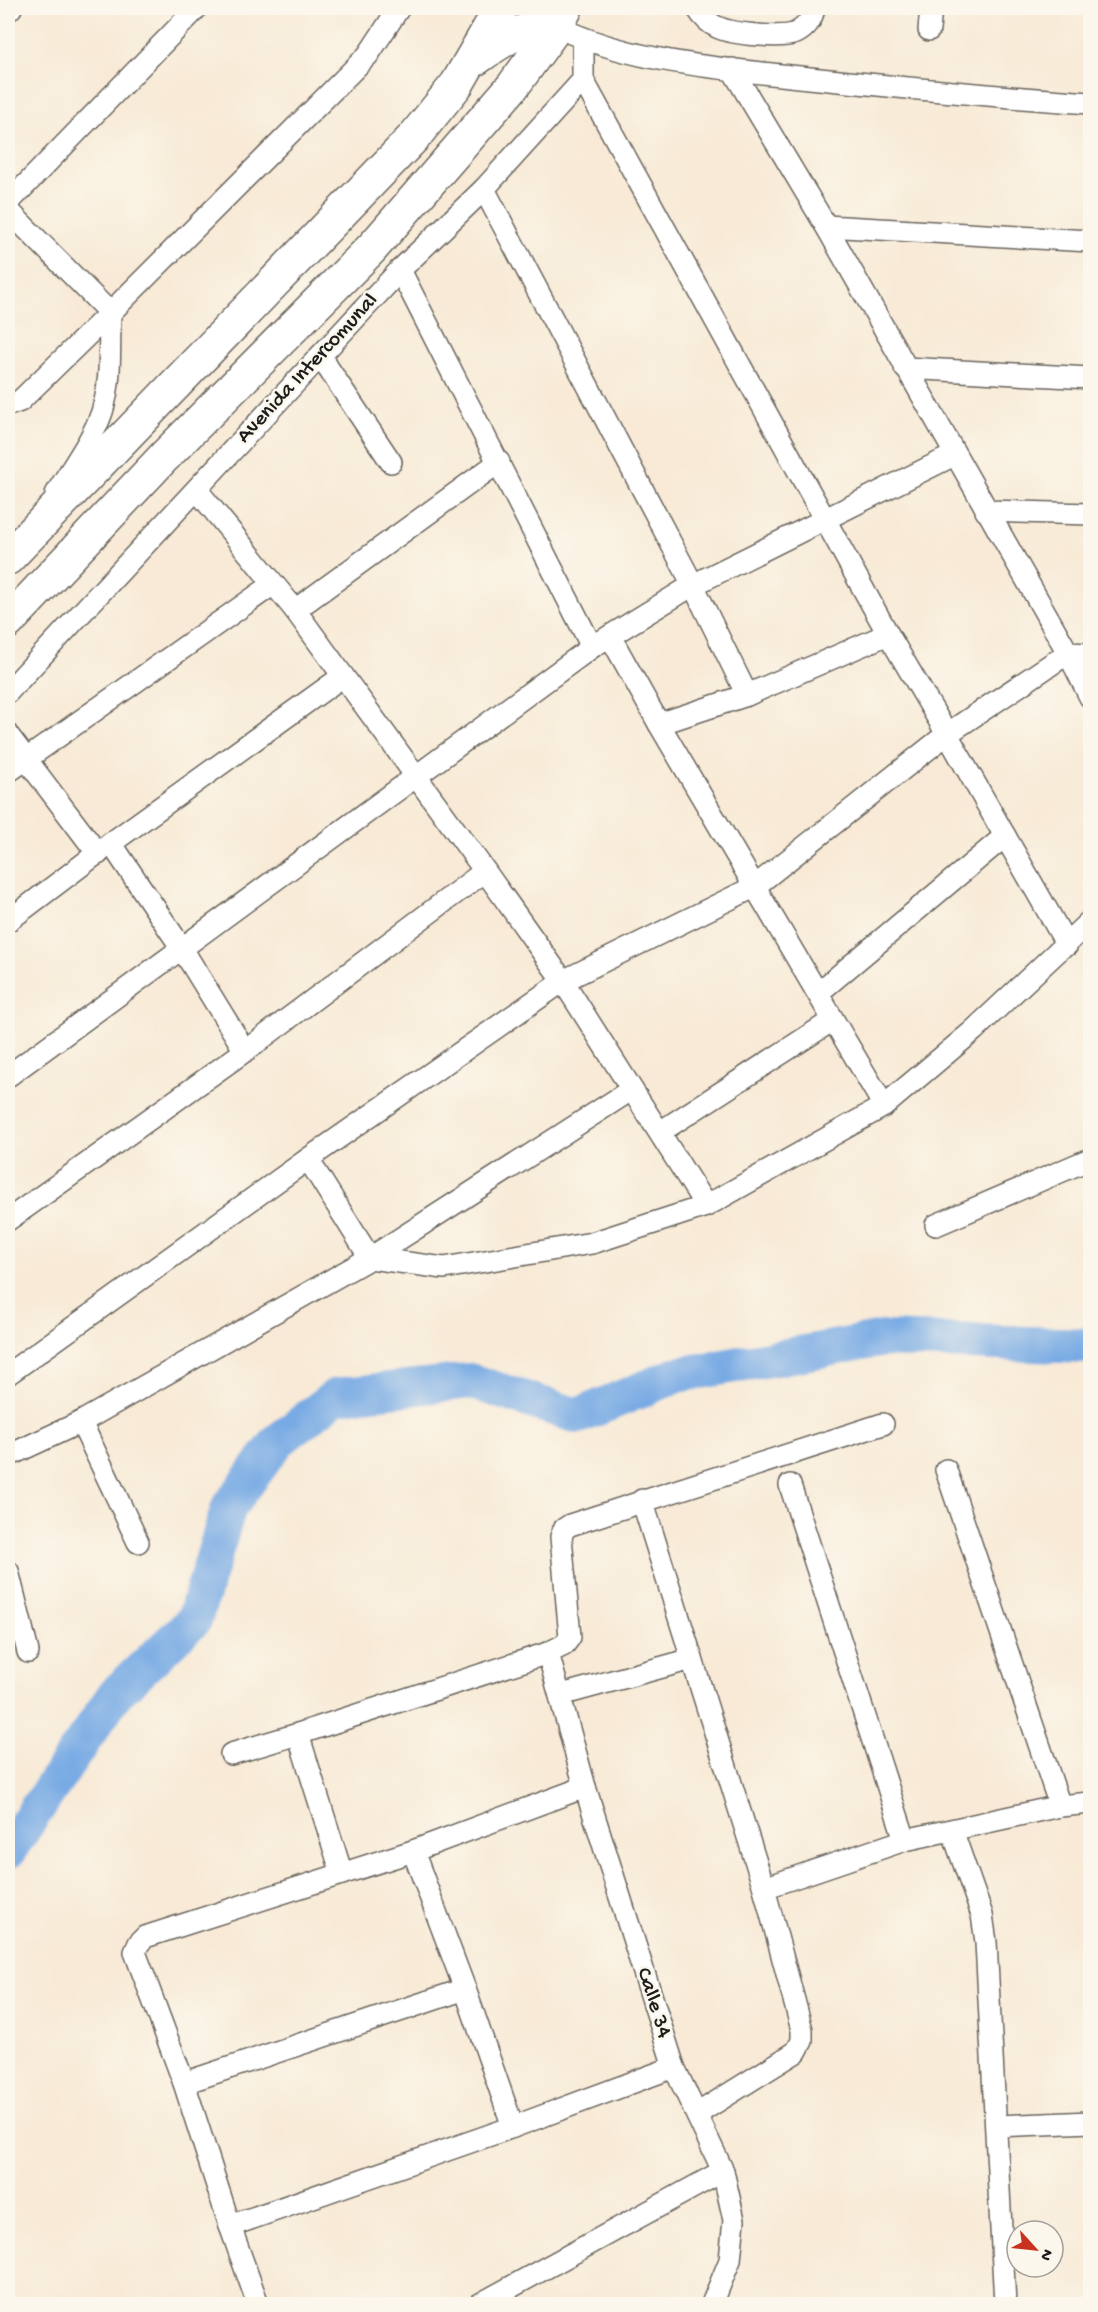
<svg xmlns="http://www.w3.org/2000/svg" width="1098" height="2312" viewBox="0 0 1098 2312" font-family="'Gochi Hand',sans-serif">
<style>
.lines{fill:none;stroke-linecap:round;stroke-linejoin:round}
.river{stroke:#78aae4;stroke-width:36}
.street-casing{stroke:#69645d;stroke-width:24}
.primary-casing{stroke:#69645d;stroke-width:36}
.street{stroke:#fff;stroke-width:21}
.primary{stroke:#fff;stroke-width:33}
.labels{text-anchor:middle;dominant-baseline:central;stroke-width:5;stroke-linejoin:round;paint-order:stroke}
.street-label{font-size:22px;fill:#1c1c1c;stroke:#fbf7ec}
</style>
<rect width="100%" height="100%" fill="#fbf7ec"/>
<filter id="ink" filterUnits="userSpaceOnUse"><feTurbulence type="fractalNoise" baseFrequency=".0167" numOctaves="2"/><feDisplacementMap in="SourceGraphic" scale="12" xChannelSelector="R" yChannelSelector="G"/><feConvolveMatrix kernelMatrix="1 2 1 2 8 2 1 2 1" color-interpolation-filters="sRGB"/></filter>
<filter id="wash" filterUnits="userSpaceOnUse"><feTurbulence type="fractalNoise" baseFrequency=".008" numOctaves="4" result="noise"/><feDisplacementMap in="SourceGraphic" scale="24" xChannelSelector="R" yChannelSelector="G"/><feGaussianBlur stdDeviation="1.35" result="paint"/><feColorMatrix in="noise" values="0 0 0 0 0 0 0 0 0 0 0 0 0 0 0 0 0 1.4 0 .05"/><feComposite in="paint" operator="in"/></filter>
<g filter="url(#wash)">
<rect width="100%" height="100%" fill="#f8ead6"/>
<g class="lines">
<polyline class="river" points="8,1851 115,1694 194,1620 229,1507 278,1441 336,1396 470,1381 578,1416 677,1375 884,1339 1090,1346"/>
</g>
</g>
<g filter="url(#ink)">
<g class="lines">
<defs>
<g id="street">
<path d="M697 8C702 16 708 23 717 27 731 34 782 39 796 33 806 28 812 19 814 8"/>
<polyline points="8,11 11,8"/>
<polyline points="929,30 931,8"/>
<path d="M571 33C639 62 717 68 790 76 890 87 990 96 1090 103"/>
<polyline points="732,69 826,226 1068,653 1090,697"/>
<polyline points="583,80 888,634 947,734 1067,945"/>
<polyline points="484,189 693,585 747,695"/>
<polyline points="8,203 197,8"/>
<polyline points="8,210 110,313 368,55 399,8"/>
<polyline points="826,226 1090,241"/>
<polyline points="400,270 592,647"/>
<polyline points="320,356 391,462"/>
<polyline points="905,368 1090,378"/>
<path d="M8 405 20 401 110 313C109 345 112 382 102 412 92 441 71 468 56 494"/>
<polyline points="197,490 295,610 485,871 563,981 706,1206"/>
<polyline points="986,511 1090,514"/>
<polyline points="295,610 499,462"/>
<polyline points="610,636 659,724 884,1106"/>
<polyline points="8,692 400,270 484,189 583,80 583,38"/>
<polyline points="659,724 747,695 888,634"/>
<polyline points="8,735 98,854"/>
<polyline points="8,772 272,585"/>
<polyline points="111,843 181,947 245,1051"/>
<polyline points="8,921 111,843 343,676"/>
<polyline points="818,993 1005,836"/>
<polyline points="8,1076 592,647 693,585 954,455"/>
<polyline points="660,1132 833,1020"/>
<polyline points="308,1159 370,1258 444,1268 592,1243 706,1206 884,1106 973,1031 1090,921"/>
<polyline points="8,1220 245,1051 485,871"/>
<polyline points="936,1225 1090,1159"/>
<polyline points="8,1374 308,1159 563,981 754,887 947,734 1068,653 1090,654"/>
<polyline points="81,1422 138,1542"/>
<polyline points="8,1456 81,1422 370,1258 631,1090"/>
<polyline points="946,1470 1060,1806"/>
<polyline points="790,1485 905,1840"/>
<polyline points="642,1500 764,1888 802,2030 802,2041 796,2052 697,2114"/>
<polyline points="8,1571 28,1652"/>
<polyline points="561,1695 692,1659"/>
<polyline points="298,1734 342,1874"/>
<polyline points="231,1754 298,1734 548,1653"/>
<polyline points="952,1830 982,1915 986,1942 1005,2304"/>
<polyline points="413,1851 465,1989 513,2127"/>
<polyline points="764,1888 905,1840 1060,1806 1090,1803"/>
<polyline points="184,2083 465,1989"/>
<polyline points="997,2126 1090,2122"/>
<polyline points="230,2226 513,2127 674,2067"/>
<polyline points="258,2304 230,2226 184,2083 135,1952 139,1943 145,1937 413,1851 585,1787"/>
<polyline points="480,2304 723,2171"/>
<polyline points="712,2304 730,2260 734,2220 723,2171 674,2067 585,1787 548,1653 564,1645 570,1637 561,1537 564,1529 570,1525 883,1424"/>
</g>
<g id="primary">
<path d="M477 58C505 38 520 27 556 27L550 15"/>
<polyline points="8,558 414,137 457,84 501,8"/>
<polyline points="8,622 164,457 372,248 513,86 556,27 566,8"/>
</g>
</defs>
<use href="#street" class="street-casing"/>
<use href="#primary" class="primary-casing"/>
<use href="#street" class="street"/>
<use href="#primary" class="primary"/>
</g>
</g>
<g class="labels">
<g class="street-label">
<text transform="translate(308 369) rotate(-47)">Avenida Intercomunal</text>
<text transform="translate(653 2003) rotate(72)">Calle 34</text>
</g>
</g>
<rect width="1098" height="2312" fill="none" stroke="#fbf7ec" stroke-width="30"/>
<g transform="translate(1035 2249) rotate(117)"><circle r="28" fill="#fbf7ec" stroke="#a29f99" stroke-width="1.5"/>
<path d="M0-4.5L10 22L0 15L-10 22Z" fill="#c8321e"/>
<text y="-9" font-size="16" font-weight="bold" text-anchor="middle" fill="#1c1c1c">N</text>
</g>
</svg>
